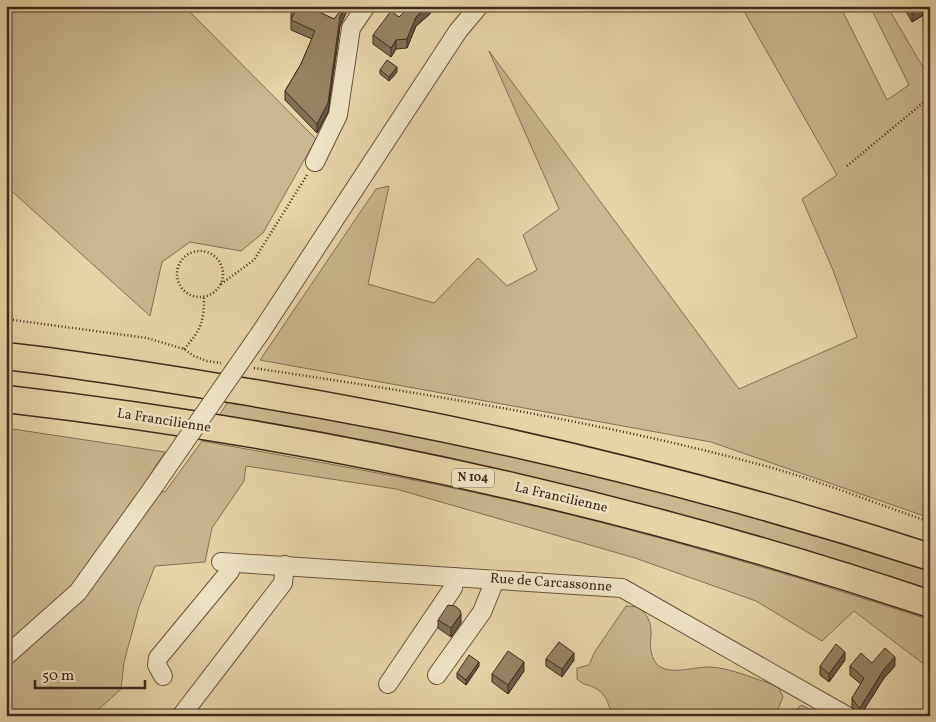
<svg xmlns="http://www.w3.org/2000/svg" width="936" height="722" viewBox="0 0 936 722" font-family="Vollkorn,serif">
<style>
.green{fill:#c9b78f;stroke:#847156}
.lines{fill:none;stroke-linecap:round;stroke-linejoin:round}
.minor-casing{stroke:#69553f;stroke-width:20}
.highway-casing{stroke:#402b1d;stroke-width:29}
.path{stroke:#402b1d;stroke-width:2.5;stroke-dasharray:1 2.5;stroke-linecap:butt}
.minor{stroke:#eee3c5;stroke-width:18}
.highway{stroke:#e5d4a6;stroke-width:26}
.minor-bridge-casing{stroke:#69553f;stroke-width:20;stroke-linecap:butt}
.minor-bridge{stroke:#eee3c5;stroke-width:18}
.wall{fill:#817156;stroke:#402b1d}
.shaded-wall{fill:#695c46;stroke:#402b1d}
.building{fill:#968364;stroke:#402b1d}
.labels{text-anchor:middle;dominant-baseline:central;stroke-width:5;stroke-linejoin:round;paint-order:stroke}
.shield{fill:#eee3c5;stroke:#74624f;stroke-width:1}
.shield-label{font-size:12px;font-weight:bold;fill:#402b1d}
.street-label{font-size:14px;fill:#402b1d;stroke:#eee3c5}
</style>
<rect width="100%" height="100%" fill="#e5d4a6"/>
<filter id="stains"><feTurbulence type="fractalNoise" baseFrequency=".004" numOctaves="4"/><feColorMatrix values="0 0 0 0 .2 0 0 0 0 .09 0 0 0 0 .02 0 0 0 .5 -.17"/></filter>
<radialGradient id="worn" r=".72"><stop offset=".6" stop-color="#630" stop-opacity="0"/><stop offset="1" stop-color="#630" stop-opacity=".3"/></radialGradient>
<g class="green">
<polygon points="6,6 184,6 316,139 263,233 241,251 190,242 162,262 150,316 6,186"/>
<polygon points="741,6 840,6 887,100 909,85 870,6 887,6 930,79 930,518 711,442 260,360 376,189 389,186 368,284 434,303 478,258 507,286 537,270 523,235 559,209 489,51 739,389 857,337 833,270 802,199 837,175"/>
<polygon points="232,396 360,422 670,491 930,567 930,594 216,420"/>
<path d="M6 428 165 452 142 487 165 492 202 441C307 460 413 478 517 502 656 534 794 575 930 620V669L854 611 822 641 756 601 635 558 396 489 246 466 244 481 212 528 205 562 155 566 139 607 124 662 121 689 99 709 82 716H6Z"/>
<path d="M626 606 639 607C661 628 644 640 654 660 663 678 692 667 708 667 730 667 756 680 778 686L783 697 775 716H612C609 705 606 693 595 688 588 684 584 686 577 679V668L589 665 594 653Z"/>
<polygon points="801,705 826,716 794,716 794,713"/>
</g>
<g class="lines">
<defs>
<g id="minor">
<polyline points="315,162 338,115 351,28 366,6"/>
<polyline points="261,332 458,31 479,6"/>
<polyline points="221,562 622,588 847,716"/>
<polyline points="6,656 78,592 152,489"/>
<polyline points="437,675 482,612 495,580"/>
<polyline points="163,676 157,665 158,658 230,571 232,563"/>
<polyline points="388,684 453,588 455,577"/>
<polyline points="181,716 283,583 285,565"/>
</g>
<g id="highway">
<path d="M6 356C85 365 163 378 242 391 474 429 705 484 930 557"/>
<path d="M6 399C320 435 631 504 930 604"/>
</g>
</defs>
<use href="#minor" class="minor-casing"/>
<use href="#highway" class="highway-casing"/>
<g class="path">
<polyline points="847,166 930,97"/>
<circle cx="200" cy="274" r="23"/>
<polyline points="221,284 254,260 307,175"/>
<polyline points="6,319 147,338 184,349 194,356 207,361 221,363"/>
<path d="M184 349C201 330 204 322 204 297"/>
<path d="M254 368C427 394 600 421 769 467 823 482 877 504 930 522"/>
</g>
<use href="#minor" class="minor"/>
<use href="#highway" class="highway"/>
<defs>
<polyline id="minor-bridge" points="152,489 261,332"/>
</defs>
<use href="#minor-bridge" class="minor-bridge-casing"/>
<use href="#minor-bridge" class="minor-bridge"/>
</g>
<g class="wall">
<polygon points="318,6 318,12 334,19 347,6 347,11 340,26 328,112 317,133 285,100 285,91 301,64 312,39 291,30 291,9"/>
<polygon points="903,6 925,6 922,16 912,22"/>
<polygon points="430,10 430,14 416,26 407,48 396,49 391,57 373,44 373,35 399,17"/>
<polygon points="380,70 397,72 389,81 380,74"/>
<polygon points="438,620 461,623 451,637 438,628"/>
<polygon points="546,659 574,660 562,677 546,666"/>
<polygon points="845,660 829,682 820,675 820,666"/>
<polygon points="872,663 895,666 884,678 860,716 858,716 852,707 852,698 861,684 850,675 850,666"/>
<polygon points="479,666 466,685 457,678 457,673"/>
<polygon points="524,671 508,694 492,682 492,674"/>
</g>
<g class="shaded-wall">
<polygon points="317,6 318,6 318,12 315,10"/>
<polygon points="345,6 347,6 347,11 340,26 328,112 317,133 317,124 340,17"/>
<polygon points="428,6 435,6 430,10 430,14 416,26 407,48 407,39 416,17"/>
<polygon points="922,6 925,6 922,16 912,22 912,13"/>
<polygon points="396,40 396,49 391,57 391,48"/>
<polygon points="397,67 397,72 389,81 389,77"/>
<polygon points="461,614 461,623 451,637 451,628"/>
<polygon points="845,652 845,660 829,682 829,674"/>
<polygon points="574,653 574,660 562,677 562,669"/>
<polygon points="895,657 895,666 884,678 860,716 860,708 884,669"/>
<polygon points="479,662 479,666 466,685 466,680"/>
<polygon points="524,662 524,671 508,694 508,685"/>
</g>
<g class="building">
<polygon points="292,6 317,6 315,10 334,19 344,6 345,6 340,17 328,103 317,124 285,91 301,64 315,31 291,20 295,11 291,9"/>
<polygon points="410,6 428,6 416,17 407,39 396,40 391,48 373,35 391,11 399,17"/>
<polygon points="908,6 922,6 912,13"/>
<polygon points="387,60 397,67 389,77 380,70"/>
<polygon points="448,605 455,606 460,610 461,614 451,628 438,620"/>
<polygon points="559,642 574,653 562,669 546,659"/>
<polygon points="836,644 845,652 829,674 820,666"/>
<polygon points="885,648 895,657 884,669 860,708 858,707 852,698 864,678 850,666 861,653 872,663"/>
<polygon points="508,651 524,662 508,685 492,674"/>
<polygon points="469,655 479,662 466,680 457,673"/>
</g>
<g class="labels">
<rect class="shield" x="452" y="468.5" width="42" height="19" rx="4"/>
<g class="shield-label">
<text x="473" y="478">N 104</text>
</g>
<g class="street-label">
<text transform="translate(164 421) rotate(9)">La Francilienne</text>
<text transform="translate(561 498) rotate(13)">La Francilienne</text>
<text transform="translate(551 583) rotate(4)">Rue de Carcassonne</text>
</g>
</g>
<rect width="936" height="722" fill="none" stroke="#e5d4a6" stroke-width="25"/>
<rect x="8" y="8" width="921" height="707" fill="none" stroke="#402b1d" stroke-width="2.5"/>
<rect x="12" y="12" width="911" height="697" fill="none" stroke="#402b1d"/>
<path d="M35 680v8h110v-8" fill="none" stroke="#402b1d" stroke-width="2.5"/>
<text x="42" y="680" font-size="15" fill="#402b1d" stroke="#eee3c5" stroke-width="4" paint-order="stroke">50 m</text>
<rect width="100%" height="100%" filter="url(#stains)"/>
<rect width="100%" height="100%" fill="url(#worn)"/>
</svg>
